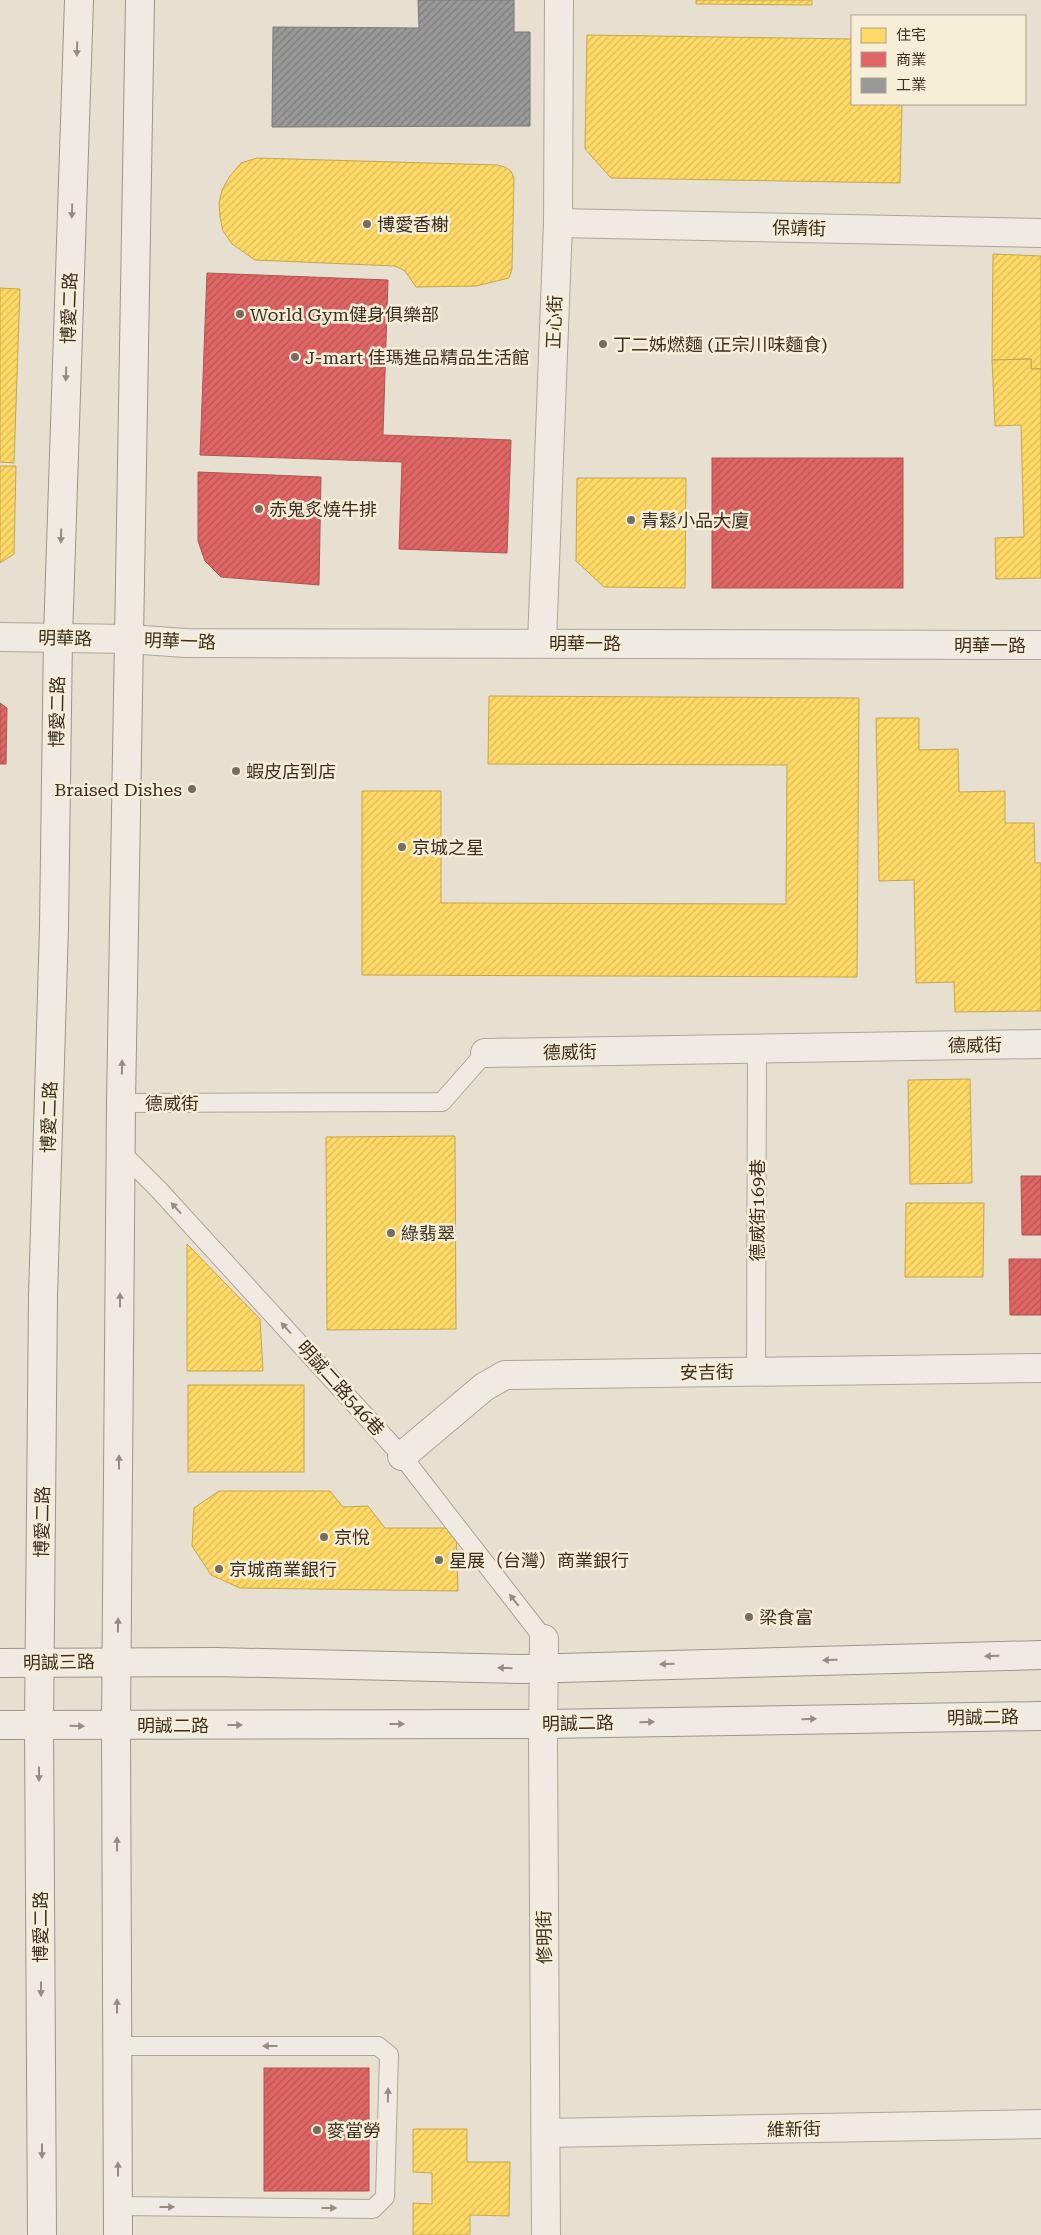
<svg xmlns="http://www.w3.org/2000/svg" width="1041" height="2235" viewBox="0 0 1041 2235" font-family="'Roboto Serif','Noto Sans TC',serif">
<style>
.homes{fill:url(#homes-hatch);stroke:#c5a651}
.shops{fill:url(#shops-hatch);stroke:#af5551}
.industry{fill:url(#industry-hatch);stroke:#7d7975}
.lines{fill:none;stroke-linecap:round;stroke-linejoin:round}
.lane-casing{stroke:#ada599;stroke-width:20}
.street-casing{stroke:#ada599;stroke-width:30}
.secondary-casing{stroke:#9c958a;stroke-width:30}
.lane{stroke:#efebe3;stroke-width:18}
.street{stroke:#efebe3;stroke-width:28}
.secondary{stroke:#efebe3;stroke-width:28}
.oneway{fill:#968c82}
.poi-dot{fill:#786c5e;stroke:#f7eed8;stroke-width:2}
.labels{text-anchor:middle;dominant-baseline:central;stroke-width:5;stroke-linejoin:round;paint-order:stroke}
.poi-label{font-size:18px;fill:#3d2e20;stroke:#f7eed8;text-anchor:start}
.street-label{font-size:18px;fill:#3d2e20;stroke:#f7eed8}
</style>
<defs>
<pattern id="homes-hatch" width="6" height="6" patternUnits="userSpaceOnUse" patternTransform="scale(1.25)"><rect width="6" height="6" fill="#ffd966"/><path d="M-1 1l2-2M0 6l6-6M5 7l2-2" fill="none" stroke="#dbbb58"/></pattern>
<pattern id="shops-hatch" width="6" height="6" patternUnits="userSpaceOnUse" patternTransform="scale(1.25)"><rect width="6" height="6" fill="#e06666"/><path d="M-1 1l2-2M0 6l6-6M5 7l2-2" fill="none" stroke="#b75454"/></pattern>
<pattern id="industry-hatch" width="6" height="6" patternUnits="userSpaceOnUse" patternTransform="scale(1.25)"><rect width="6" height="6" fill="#999"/><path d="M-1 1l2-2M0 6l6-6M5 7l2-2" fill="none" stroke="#7e7d7c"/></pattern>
</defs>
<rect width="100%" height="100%" fill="#e7e0d1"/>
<g class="homes">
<polygon points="696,0 812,0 812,5 696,4"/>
<polygon points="587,35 852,39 852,104 902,104 900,183 611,178 585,149"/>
<polygon points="257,158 497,165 505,167 511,171 514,178 512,269 509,278 476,286 416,287 405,271 395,266 255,260 232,244 223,231 220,217 219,203 222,190 230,176 241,163"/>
<polygon points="993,254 1041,256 1041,369 1031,369 1031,359 992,360"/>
<polygon points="0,288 20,289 14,463 0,462"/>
<polygon points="1031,359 1031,369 1041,369 1041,578 996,579 995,538 1024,537 1021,425 995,426 992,360"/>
<polygon points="0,466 16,466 14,554 0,563"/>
<polygon points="577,478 686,478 685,588 604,587 576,561"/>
<polygon points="489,696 859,698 857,977 362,975 362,791 441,791 441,903 786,904 787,765 488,764"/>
<polygon points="876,718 919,718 919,750 958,749 959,792 1005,791 1005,823 1034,823 1035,863 1041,863 1041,1011 955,1012 954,982 916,983 914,880 879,881"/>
<polygon points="970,1079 972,1183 910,1184 908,1080"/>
<polygon points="455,1136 456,1329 327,1330 326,1137"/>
<polygon points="906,1203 984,1203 983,1277 905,1277"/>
<polygon points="187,1244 260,1319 263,1371 187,1371"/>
<rect x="188" y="1385" width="116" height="87"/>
<polygon points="219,1491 330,1491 343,1507 368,1506 385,1528 456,1528 458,1591 240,1588 211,1575 192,1546 194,1508"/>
<polygon points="413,2129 467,2129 467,2162 510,2162 509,2216 470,2215 470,2235 413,2235 413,2203 432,2204 432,2173 413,2172"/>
</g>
<g class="shops">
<polygon points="207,273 388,280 383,435 511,440 507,553 399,549 402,462 200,455"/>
<rect x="712" y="458" width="191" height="130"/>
<polygon points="198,472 321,477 319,585 221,577 205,561 198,541"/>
<polygon points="0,703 7,708 6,764 0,764"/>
<polygon points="1021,1176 1041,1176 1041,1235 1022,1235"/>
<polygon points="1009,1259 1041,1259 1041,1315 1010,1315"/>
<rect x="264" y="2068" width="105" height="123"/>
</g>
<polygon class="industry" points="418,0 514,0 514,32 530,32 530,126 272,127 273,27 419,28"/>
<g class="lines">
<defs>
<g id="lane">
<polyline points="121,1103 442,1102 485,1053"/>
<polyline points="121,1152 159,1190 402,1456 544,1639"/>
<polyline points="756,1371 757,1049"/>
<polyline points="117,2046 378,2046 389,2055 385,2197 373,2209 118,2206"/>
</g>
<g id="street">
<polyline points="558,223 1041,233"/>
<polyline points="0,637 129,639 185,643 1041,645"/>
<polyline points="542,643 558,223 559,0"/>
<polyline points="485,1053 1041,1044"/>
<polyline points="402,1456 484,1387 505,1375 1041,1368"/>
<polyline points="544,1639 543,1742 546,2235"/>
<polyline points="546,2133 1041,2124"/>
</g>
<g id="secondary">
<polyline points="0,1663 216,1662 523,1669 1041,1655"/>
<polyline points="0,1725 544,1724 1041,1716"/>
<polyline points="42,2235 39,1725 43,1296 54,927 58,637 79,0"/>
<polyline points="118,2235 116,1726 121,1103 140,0"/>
</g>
</defs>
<use href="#lane" class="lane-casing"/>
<use href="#street" class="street-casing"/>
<use href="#secondary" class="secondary-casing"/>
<use href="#lane" class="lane"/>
<use href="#street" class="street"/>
<use href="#secondary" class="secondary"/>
</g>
<defs><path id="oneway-solid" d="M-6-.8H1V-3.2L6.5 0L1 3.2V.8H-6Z" transform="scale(1.25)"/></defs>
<g class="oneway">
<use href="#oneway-solid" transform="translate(77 49) rotate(92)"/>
<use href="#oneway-solid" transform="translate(72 211) rotate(92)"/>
<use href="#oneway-solid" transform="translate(66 374) rotate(92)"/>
<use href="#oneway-solid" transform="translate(61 536) rotate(92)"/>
<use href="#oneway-solid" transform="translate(122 1067) rotate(-89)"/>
<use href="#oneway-solid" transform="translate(176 1208) rotate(-132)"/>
<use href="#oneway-solid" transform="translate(120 1300) rotate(-90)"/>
<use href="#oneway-solid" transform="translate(286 1328) rotate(-132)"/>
<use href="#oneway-solid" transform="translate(119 1462) rotate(-90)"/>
<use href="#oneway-solid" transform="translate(514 1600) rotate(-128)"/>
<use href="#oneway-solid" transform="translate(118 1625) rotate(-89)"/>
<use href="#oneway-solid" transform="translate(992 1656) rotate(179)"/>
<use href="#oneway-solid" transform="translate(830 1660) rotate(179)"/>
<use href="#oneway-solid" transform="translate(667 1664) rotate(179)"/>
<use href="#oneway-solid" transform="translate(505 1668) rotate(-179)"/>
<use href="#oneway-solid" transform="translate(809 1719) rotate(-1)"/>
<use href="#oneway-solid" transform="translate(647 1722) rotate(-1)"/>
<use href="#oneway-solid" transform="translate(397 1724)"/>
<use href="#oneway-solid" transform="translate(235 1725)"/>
<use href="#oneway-solid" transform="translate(77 1726) rotate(1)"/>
<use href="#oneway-solid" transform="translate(39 1774) rotate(90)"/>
<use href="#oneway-solid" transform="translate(117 1844) rotate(-90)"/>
<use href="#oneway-solid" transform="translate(41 1989) rotate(90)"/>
<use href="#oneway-solid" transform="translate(117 2006) rotate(-90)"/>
<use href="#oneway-solid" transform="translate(270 2046) rotate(180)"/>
<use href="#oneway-solid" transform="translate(388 2095) rotate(-89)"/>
<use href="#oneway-solid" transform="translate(42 2151) rotate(90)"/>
<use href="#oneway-solid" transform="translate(118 2169) rotate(-90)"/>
<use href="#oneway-solid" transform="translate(167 2207)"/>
<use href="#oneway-solid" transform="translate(329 2208)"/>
</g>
<g class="poi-dot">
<circle cx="367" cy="224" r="5"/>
<circle cx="240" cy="314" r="5"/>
<circle cx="603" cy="344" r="5"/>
<circle cx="295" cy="357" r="5"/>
<circle cx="259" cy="509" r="5"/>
<circle cx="631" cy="520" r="5"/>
<circle cx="236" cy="771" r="5"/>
<circle cx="192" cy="789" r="5"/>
<circle cx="402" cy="847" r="5"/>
<circle cx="391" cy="1233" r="5"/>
<circle cx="324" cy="1537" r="5"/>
<circle cx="439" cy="1560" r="5"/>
<circle cx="219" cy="1569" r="5"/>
<circle cx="749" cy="1617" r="5"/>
<circle cx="317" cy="2130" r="5"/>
</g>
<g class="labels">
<g class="poi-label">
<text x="377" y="224">博愛香榭</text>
<text x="250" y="314">World Gym健身俱樂部</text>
<text x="613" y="344">丁二姊燃麵 (正宗川味麵食)</text>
<text x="305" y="357">J-mart 佳瑪進品精品生活館</text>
<text x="269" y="509">赤鬼炙燒牛排</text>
<text x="641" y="520">青鬆小品大廈</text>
<text x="246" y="771">蝦皮店到店</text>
<text x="182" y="789" text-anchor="end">Braised Dishes</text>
<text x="412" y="847">京城之星</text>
<text x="401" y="1233">綠翡翠</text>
<text x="334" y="1537">京悅</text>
<text x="449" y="1560">星展（台灣）商業銀行</text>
<text x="229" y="1569">京城商業銀行</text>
<text x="759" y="1617">梁食富</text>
<text x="327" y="2130">麥當勞</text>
</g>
<g class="street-label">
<text transform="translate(799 228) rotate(1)">保靖街</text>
<text transform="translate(69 308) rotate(-88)">博愛二路</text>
<text transform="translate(554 322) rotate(-88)">正心街</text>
<text transform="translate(65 638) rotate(1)">明華路</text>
<text transform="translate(180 641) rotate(2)">明華一路</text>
<text x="585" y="643">明華一路</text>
<text x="990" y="645">明華一路</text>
<text transform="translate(57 712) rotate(-89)">博愛二路</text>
<text transform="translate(975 1045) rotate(-1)">德威街</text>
<text transform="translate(570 1052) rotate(-1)">德威街</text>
<text x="172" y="1103">德威街</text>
<text transform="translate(49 1117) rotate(-88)">博愛二路</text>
<text transform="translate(757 1210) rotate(-90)">德威街169巷</text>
<text transform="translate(707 1372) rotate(-1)">安吉街</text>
<text transform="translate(341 1388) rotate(48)">明誠二路546巷</text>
<text transform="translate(42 1522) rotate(-89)">博愛二路</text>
<text transform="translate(59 1662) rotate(-1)">明誠三路</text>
<text transform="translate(983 1717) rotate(-1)">明誠二路</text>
<text transform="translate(578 1723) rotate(-1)">明誠二路</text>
<text x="173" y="1725">明誠二路</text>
<text transform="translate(40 1927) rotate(-90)">博愛二路</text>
<text transform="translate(544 1937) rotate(-91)">修明街</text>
<text transform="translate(794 2129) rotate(-1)">維新街</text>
</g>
</g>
<rect x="851" y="15" width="175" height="90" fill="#f7eed8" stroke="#ada18e"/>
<rect x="861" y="28" width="25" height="15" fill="#ffd966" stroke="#ada18e"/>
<text x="896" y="40" font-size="15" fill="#3d2e20">住宅</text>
<rect x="861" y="52" width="25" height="15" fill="#e06666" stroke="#ada18e"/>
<text x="896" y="65" font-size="15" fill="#3d2e20">商業</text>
<rect x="861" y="78" width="25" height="15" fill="#999999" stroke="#ada18e"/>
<text x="896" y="90" font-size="15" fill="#3d2e20">工業</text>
</svg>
